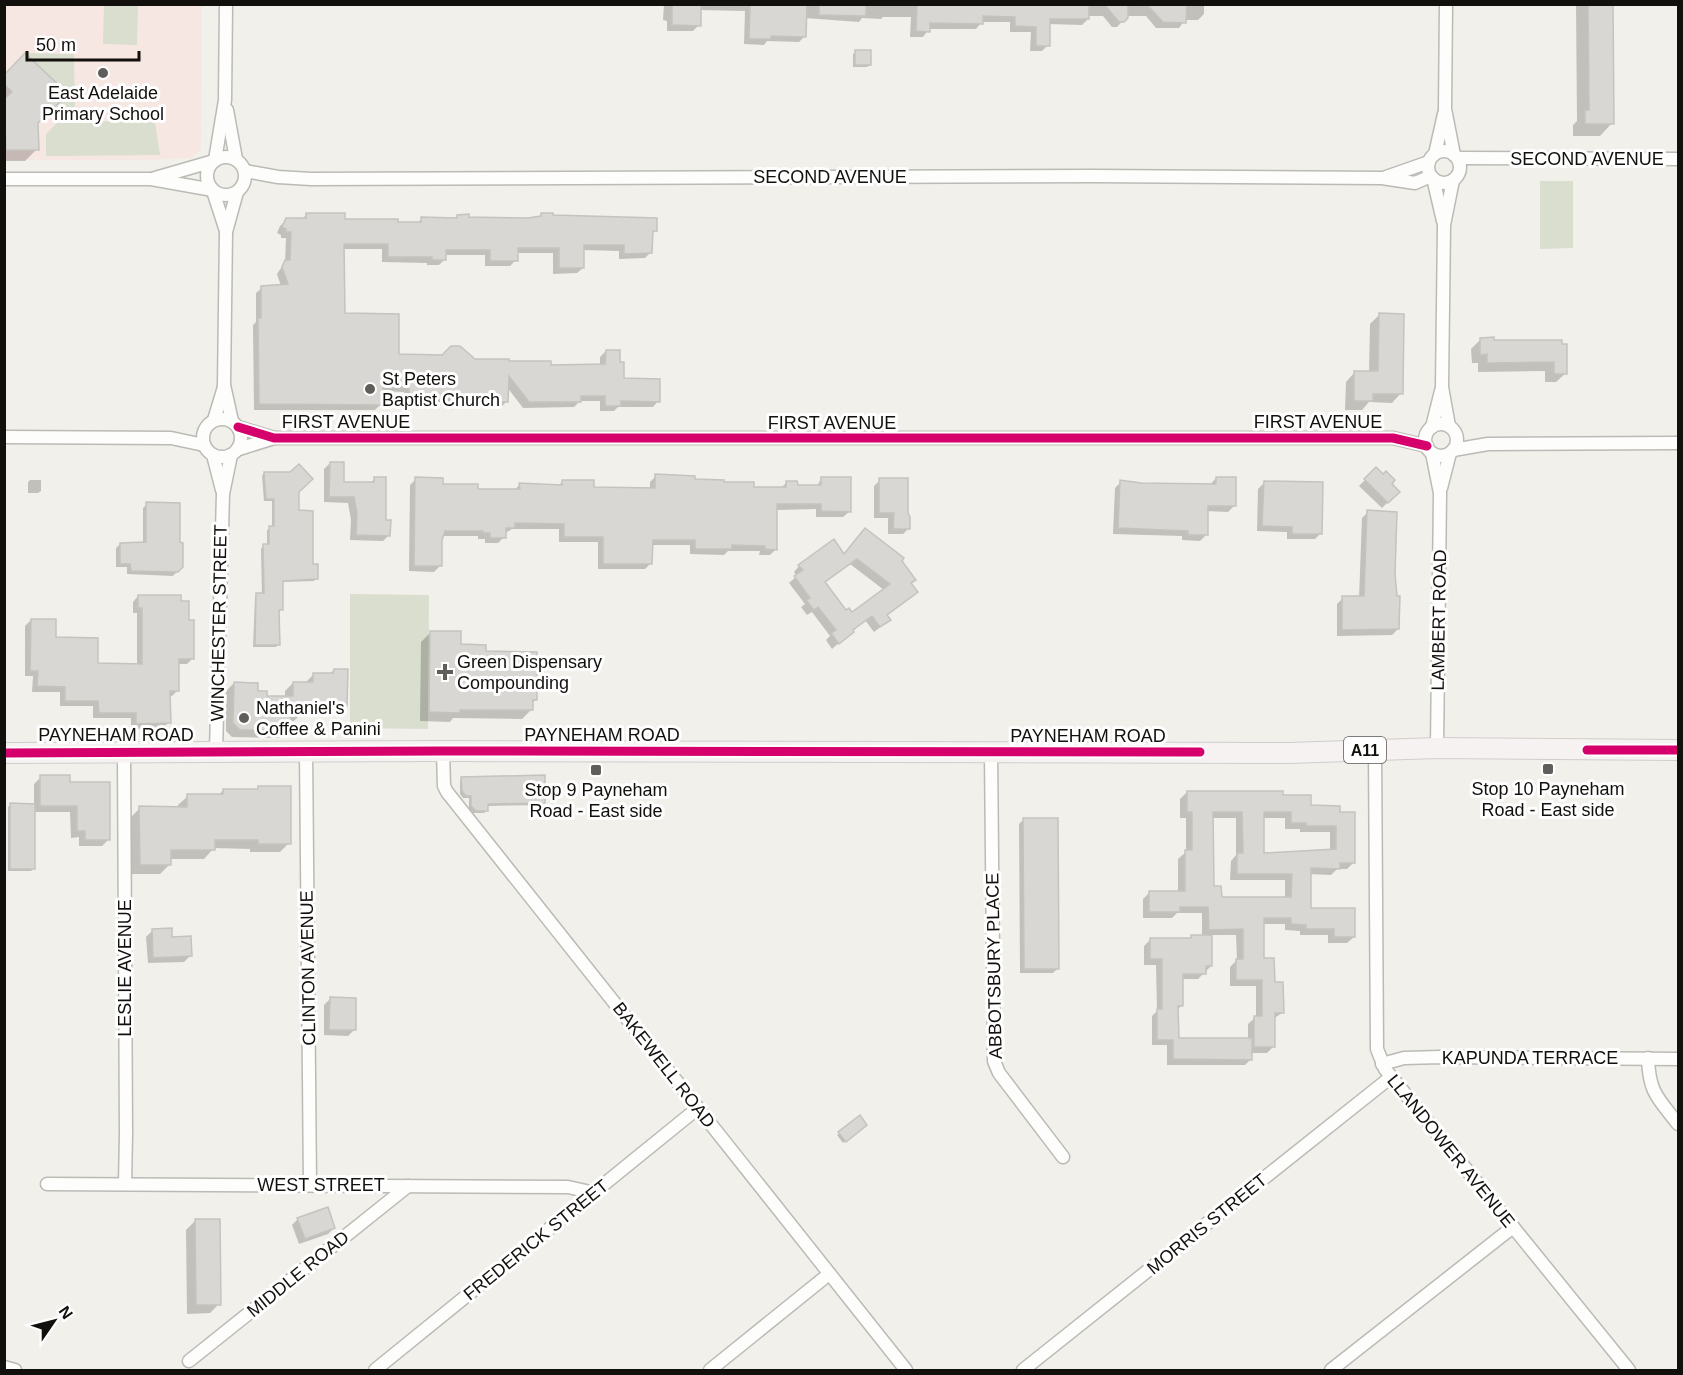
<svg xmlns="http://www.w3.org/2000/svg" width="1683" height="1375" viewBox="0 0 1683 1375" font-family="Arial,sans-serif">
<style>
.education{fill:#f7e7e3}
.green{fill:#d9dece}
.shadow{fill:#0003;fill-rule:evenodd}
.building{fill:#d9d7d3;stroke:#c5c3bf;stroke-width:1.5;fill-rule:evenodd}
.lines{fill:none;stroke-linecap:round;stroke-linejoin:round}
.minor-casing{stroke:#bbbab5;stroke-width:15}
.primary-casing{stroke:#cfcecc;stroke-width:22}
.minor{stroke:#fdfdfc;stroke-width:12}
.primary{stroke:#f6f2f2;stroke-width:20}
.cycleway-casing{stroke:#fefefe;stroke-width:13}
.cycleway{stroke:#d6006c;stroke-width:9}
.poi-dot{fill:#605e5a;stroke:#fefefe;stroke-width:2}
.labels{text-anchor:middle;dominant-baseline:central;stroke-width:6;stroke-linejoin:round;paint-order:stroke}
.shield{fill:#fefefe;stroke:#595755;stroke-width:1.5}
.shield-label{font-size:16px;font-weight:bold;fill:#12100d}
.poi-label{font-size:18px;fill:#12100d;stroke:#fefefe}
.street-label{font-size:18px;fill:#12100d;stroke:#fefefe}
</style>
<rect width="100%" height="100%" fill="#f2f0ea"/>
<polygon class="education" points="5,5 202,5 201,149 192,158 151,160 5,160"/>
<g class="green">
<polygon points="104,5 138,5 137,45 103,44"/>
<polygon points="25,53 74,54 75,121 155,122 160,155 46,156 46,134 59,121 49,113 67,94"/>
<polygon points="1540,181 1573,181 1573,248 1540,249"/>
<polygon points="350,594 429,595 428,729 350,728"/>
</g>
<g class="shadow">
<polygon points="664,4 1204,4 1204,14 1198,20 1185,20 1179,28 1156,28 1146,16 1127,16 1117,27 1112,27 1103,16 1088,16 1088,19 1082,25 1048,24 1048,45 1042,51 1030,51 1031,32 1010,32 1010,22 982,22 976,29 929,29 923,37 910,37 911,17 883,17 881,19 862,18 859,22 805,18 805,36 799,42 767,41 764,45 744,44 745,11 699,10 699,25 693,31 667,31 667,21 663,20"/>
<polygon points="1576,4 1612,4 1612,123 1600,136 1573,136 1573,125 1577,121"/>
<polygon points="855,52 870,65 867,67 853,67 853,54"/>
<polygon points="4,76 37,123 37,149 25,161 4,161"/>
<polygon points="307,214 343,220 417,224 422,218 455,219 458,216 468,219 538,218 542,215 655,230 651,235 651,252 645,258 619,259 619,251 583,250 583,268 577,273 553,274 553,253 516,253 516,260 510,266 485,266 485,255 445,255 445,259 439,265 427,265 427,263 382,262 382,249 342,249 343,315 397,356 549,367 600,366 600,357 606,351 622,380 658,401 653,407 618,407 614,411 600,411 600,401 580,401 574,407 523,408 507,387 507,401 501,407 451,407 451,402 404,402 404,392 381,391 381,404 375,410 254,410 253,325 256,322 256,293 262,288 281,286 277,274 285,262 286,238 281,238 281,235 277,233 280,226 286,220 301,220"/>
<polygon points="1379,315 1401,393 1392,403 1369,402 1362,410 1345,410 1346,382 1355,372 1369,373 1370,324"/>
<polygon points="1481,339 1492,342 1561,341 1566,373 1556,382 1545,382 1545,371 1478,372 1478,363 1472,363 1471,349"/>
<polygon points="330,463 343,483 370,484 375,478 389,535 383,541 350,540 351,520 348,503 324,502 324,469"/>
<polygon points="1376,469 1398,492 1382,508 1359,486"/>
<polygon points="264,473 297,492 297,512 316,578 314,581 281,582 281,609 279,612 278,645 276,647 253,647 255,597 257,595 262,595 261,548 267,545 267,530 272,527 272,501 264,501 262,476"/>
<polygon points="656,476 753,488 781,488 786,483 796,487 816,487 822,478 849,512 843,517 816,517 816,509 776,510 776,549 770,555 759,555 760,551 728,551 724,555 690,554 690,545 651,545 651,563 645,569 598,569 598,542 559,542 559,529 512,529 504,534 504,537 498,543 485,543 485,539 478,539 478,536 442,536 440,566 434,572 409,571 410,485 416,479 441,485 476,490 514,491 520,484 558,486 563,481 592,489 650,490 650,482"/>
<polygon points="1216,478 1234,506 1228,512 1206,511 1206,535 1200,541 1182,540 1182,536 1113,534 1115,488 1121,482 1141,484 1210,485"/>
<polygon points="30,480 41,480 41,491 38,493 28,493 28,482"/>
<polygon points="880,480 906,513 909,528 903,534 888,534 888,518 874,518 874,486"/>
<polygon points="1264,483 1321,533 1315,539 1287,539 1287,532 1257,531 1258,489"/>
<polygon points="147,504 179,544 182,566 173,576 127,574 127,567 116,567 116,548 120,544 143,544 143,508"/>
<polygon points="1368,512 1393,575 1398,629 1392,635 1337,636 1337,604 1343,598 1359,598 1362,518"/>
<path d="M844 556 900 561 910 584 886 616 889 620 883 625 874 632 865 620 832 649 826 640 830 636 812 612 807 615 801 607 805 604 789 583 797 576 794 572 799 566ZM850 564 884 590 852 614 846 612 824 583Z"/>
<polygon points="138,596 188,621 193,658 187,664 178,664 178,690 172,696 168,696 169,722 163,728 131,729 131,718 93,718 93,706 60,706 60,692 32,692 33,676 25,676 25,626 31,620 54,638 97,665 137,665 137,613 133,613 133,602"/>
<polygon points="431,632 460,646 484,653 536,699 532,704 532,709 522,719 453,718 450,722 420,721 421,642"/>
<polygon points="334,670 346,706 338,714 302,713 294,721 289,721 289,730 281,738 232,737 226,731 226,691 234,683 265,697 285,697 285,691 293,683 305,683 313,675 330,674"/>
<polygon points="41,777 69,783 109,839 102,846 79,846 79,837 71,838 70,812 33,812 33,869 31,871 8,871 8,807 10,805 34,805 34,784"/>
<polygon points="462,778 544,802 541,805 486,806 486,811 484,813 473,813 469,809 469,798 463,798 460,794 460,781"/>
<polygon points="223,790 289,843 280,852 250,852 250,849 214,848 204,859 170,859 170,864 160,874 131,874 131,817 140,808 178,808 178,805 188,796 218,796"/>
<path d="M1187 792 1281 796 1310 807H1338L1354 862 1347 869H1337L1331 875 1309 874 1310 909 1354 937 1347 943H1328V935H1300V931L1285 930V924H1262V960L1273 984 1282 1013 1273 1019 1274 1046 1267 1053H1251V1059L1245 1065H1167V1045H1152V1016L1157 1011 1156 965H1144V946L1150 940H1188L1191 937H1202V913H1177L1172 918H1143V899L1150 892H1178V859L1186 852V818H1180V799ZM1212 818H1236V855L1231 861 1230 880H1285V898H1220L1212 887ZM1262 818H1285V829H1300V832H1330V851L1262 854ZM1211 935H1236L1237 960 1230 967V986H1256V1017L1248 1024V1040H1177V1010L1182 1005 1181 979H1198L1211 966Z"/>
<polygon points="1024,819 1058,968 1053,973 1020,973 1019,824"/>
<polygon points="152,931 171,939 190,956 184,962 148,963 146,937"/>
<polygon points="330,999 354,1030 348,1036 324,1035 324,1005"/>
<polygon points="863,1127 843,1143 837,1135 840,1133"/>
<polygon points="298,1219 334,1228 328,1234 299,1244 292,1225"/>
<polygon points="196,1220 219,1304 210,1313 187,1314 186,1230"/>
</g>
<g class="building">
<polygon points="672,4 701,4 701,26 672,25"/>
<polygon points="750,4 807,4 806,37 771,36 771,39 749,39"/>
<polygon points="819,4 866,4 866,16 819,15"/>
<polygon points="917,4 1089,4 1089,19 1050,19 1050,46 1036,46 1036,27 1015,26 1015,17 983,16 983,24 930,23 930,32 916,31"/>
<polygon points="1104,4 1128,4 1128,18 1124,22 1119,22"/>
<polygon points="1146,4 1187,4 1186,23 1163,22"/>
<polygon points="1588,4 1613,4 1614,124 1585,124 1585,110 1589,110"/>
<rect x="855" y="50" width="16" height="15"/>
<polygon points="25,53 68,94 38,123 39,150 6,150 4,99 12,92 4,84 4,75"/>
<polygon points="306,213 345,213 345,219 398,219 398,222 421,222 421,217 457,218 457,215 469,214 469,217 528,218 541,216 541,213 553,213 553,215 657,218 657,231 653,231 652,253 624,254 624,245 584,245 584,268 559,268 559,248 518,248 518,261 490,261 490,250 446,250 446,260 432,260 432,257 388,257 388,244 344,244 345,313 399,314 399,354 442,355 451,346 460,346 475,359 509,359 509,361 551,361 551,365 605,364 606,350 620,350 620,362 624,362 624,378 660,379 660,402 621,401 621,406 605,406 605,396 581,396 581,402 529,402 509,376 508,402 456,402 456,397 409,397 409,387 383,386 383,405 259,404 258,318 261,318 261,286 288,284 282,267 285,260 290,260 291,232 286,232 286,229 282,227 286,218 306,218"/>
<polygon points="1379,313 1404,314 1403,394 1373,394 1373,401 1354,401 1354,371 1378,371"/>
<polygon points="1494,337 1494,340 1562,340 1562,344 1567,344 1567,374 1554,374 1554,362 1487,363 1487,354 1480,355 1480,338"/>
<polygon points="330,462 344,462 344,482 374,482 374,477 386,477 386,520 391,520 390,536 356,535 357,513 354,497 329,497"/>
<polygon points="299,464 313,479 299,492 299,510 313,511 313,564 318,564 318,579 283,581 283,610 279,610 280,645 255,645 256,593 264,593 263,544 269,544 269,526 274,526 274,499 266,499 264,472 290,472"/>
<polygon points="1376,467 1383,474 1386,471 1395,480 1392,484 1400,492 1388,503 1364,479"/>
<polygon points="655,474 695,476 695,479 724,480 724,482 754,482 754,487 786,487 786,481 797,481 798,485 821,485 821,477 851,477 851,512 821,511 821,504 777,504 777,550 765,549 765,546 732,545 732,549 695,549 695,540 653,540 652,564 603,564 603,537 564,537 564,524 515,523 515,528 506,528 506,538 490,538 490,533 483,533 483,531 445,531 442,540 442,566 414,566 415,477 443,478 443,484 478,484 478,489 520,489 519,483 562,485 562,480 594,480 594,487 655,488"/>
<polygon points="1216,477 1236,477 1236,506 1208,506 1208,535 1188,535 1188,531 1118,528 1120,480 1141,483 1216,484"/>
<polygon points="879,478 908,478 908,513 910,517 910,529 893,529 894,513 879,513"/>
<polygon points="1264,481 1323,482 1322,534 1292,534 1292,527 1262,526"/>
<polygon points="146,502 180,503 180,542 183,543 183,567 178,572 131,571 130,564 120,564 120,543 146,542"/>
<polygon points="1367,510 1397,512 1395,574 1397,596 1400,596 1399,629 1342,630 1342,596 1364,596"/>
<path d="M865 528 904 558 902 561 916 580 911 583 918 592 887 615 891 620 880 627 872 616 853 630 854 632 839 644 831 633 836 630 818 607 814 610 806 600 810 598 794 576 803 570 798 565 834 539 844 554ZM857 559 890 584 852 612 849 608 846 610 825 582Z"/>
<polygon points="138,595 181,595 181,601 189,601 189,620 194,620 194,659 179,659 179,691 170,691 171,723 136,724 136,713 99,713 98,701 65,701 65,687 37,686 38,671 30,671 31,619 56,619 56,637 98,638 98,663 142,664 142,608 138,608"/>
<polygon points="430,631 461,631 461,644 486,645 486,651 537,652 537,700 533,700 533,710 460,710 460,713 429,712"/>
<polygon points="334,669 348,669 347,706 305,706 303,714 290,713 291,730 240,730 233,723 234,682 258,683 258,691 267,691 267,696 293,696 293,682 313,682 313,673 333,673"/>
<polygon points="40,775 70,775 70,782 110,782 110,840 85,840 85,831 77,831 77,806 40,806"/>
<polygon points="545,775 545,803 488,804 488,811 476,811 471,806 471,796 466,796 462,791 461,777"/>
<polygon points="258,786 291,786 291,844 258,844 258,840 215,840 215,850 171,850 171,865 140,865 139,806 187,807 187,794 223,794 223,789 258,789"/>
<path d="M1187 791H1283V795H1311V805L1340 806V812H1355V863H1340V869L1311 868V908H1355V937H1334V929H1306V925L1291 924V918H1264V958H1274L1275 982H1283L1284 1013H1275V1047H1254V1016H1262V980H1236V959H1243V929L1209 930 1208 907H1180V912H1149V891H1185V850H1192V812H1187ZM1213 812H1242L1243 853H1237V874H1292L1291 897H1222L1221 886H1214ZM1264 812H1291V823H1306V826H1336V849L1264 853Z"/>
<polygon points="10,803 35,804 35,869 10,869"/>
<polygon points="1023,818 1058,818 1059,969 1024,969"/>
<polygon points="172,928 172,937 191,936 192,956 153,958 152,929"/>
<polygon points="1191,935 1212,935 1212,966 1206,966 1206,974 1183,974 1183,1006 1178,1006 1179,1038 1252,1038 1252,1060 1173,1059 1173,1040 1157,1040 1157,1009 1162,1009 1162,959 1150,959 1150,938 1191,938"/>
<polygon points="330,997 356,998 356,1030 329,1030"/>
<polygon points="860,1115 867,1125 846,1142 838,1132"/>
<polygon points="328,1207 335,1228 305,1239 297,1218"/>
<polygon points="195,1219 220,1219 221,1305 196,1305"/>
</g>
<g class="lines">
<defs>
<g id="minor">
<polyline points="1446,4 1445,109 1454,155"/>
<polyline points="227,110 236,159"/>
<circle cx="1444" cy="167" r="16"/>
<polyline points="1435,154 1444,114"/>
<circle cx="226" cy="176" r="19"/>
<polyline points="1457,158 1678,159"/>
<polyline points="215,160 225,100 226,4"/>
<polyline points="245,171 278,177 311,179 1093,176 1382,178 1415,183 1431,176"/>
<polyline points="1386,177 1429,162"/>
<polyline points="155,178 214,161"/>
<polyline points="1433,178 1443,221"/>
<polyline points="4,179 151,179 213,190"/>
<polyline points="213,191 226,231"/>
<circle cx="222" cy="438" r="19"/>
<polyline points="214,420 224,387"/>
<polyline points="232,421 224,385 226,232 237,192"/>
<circle cx="1441" cy="440" r="16"/>
<polyline points="1449,426 1442,387 1444,225 1453,180"/>
<polyline points="238,427 274,438 1393,438 1427,446"/>
<polyline points="1432,427 1441,391"/>
<polyline points="4,437 171,438 204,445"/>
<polyline points="239,449 274,438"/>
<polyline points="1453,450 1488,444 1678,443"/>
<polyline points="1432,453 1440,493 1437,748"/>
<polyline points="213,455 222,490"/>
<polyline points="1441,488 1450,453"/>
<polyline points="1375,750 1377,1049 1385,1069 1629,1370"/>
<polyline points="216,751 223,494 231,455"/>
<polyline points="306,751 310,1185"/>
<polyline points="443,751 444,786 447,792 906,1370"/>
<polyline points="124,752 126,1134 125,1184"/>
<polyline points="991,752 994,1061 999,1073 1063,1157"/>
<path d="M1648 1058C1649 1093 1658 1098 1678 1124"/>
<polyline points="1382,1064 1404,1058 1441,1057 1678,1059"/>
<polyline points="47,1184 568,1187 595,1193"/>
<polyline points="189,1361 408,1186"/>
<polyline points="4,1367 15,1370"/>
<polyline points="375,1370 698,1108"/>
<polyline points="710,1370 829,1274"/>
<polyline points="1023,1370 1391,1077"/>
<polyline points="1331,1370 1513,1227"/>
</g>
<polyline id="primary" points="4,753 443,751 1289,753 1437,748 1678,750"/>
</defs>
<use href="#minor" class="minor-casing"/>
<use href="#primary" class="primary-casing"/>
<use href="#minor" class="minor"/>
<use href="#primary" class="primary"/>
<defs>
<g id="cycleway">
<polyline points="238,427 274,438 1393,438 1427,446"/>
<polyline points="1587,750 1678,750"/>
<polyline points="4,753 443,751 1200,752"/>
</g>
</defs>
<use href="#cycleway" class="cycleway-casing"/>
<use href="#cycleway" class="cycleway"/>
</g>
<g class="poi-dot">
<circle cx="103" cy="73" r="6"/>
<circle cx="370" cy="389" r="6"/>
<path d="M442 663h6v6h6v6h-6v6h-6v-6h-6v-6h6z"/>
<circle cx="244" cy="718" r="6"/>
<rect x="1542" y="763" width="12" height="12" rx="3"/>
<rect x="590" y="764" width="12" height="12" rx="3"/>
</g>
<g class="labels">
<rect class="shield" x="1344" y="737" width="42" height="26" rx="4.5"/>
<g class="shield-label">
<text x="1365" y="750">A11</text>
</g>
<g class="poi-label">
<text x="103" y="93">East Adelaide<tspan x="103" dy="21">Primary School</tspan></text>
<text x="382" y="379" text-anchor="start">St Peters<tspan x="382" dy="21">Baptist Church</tspan></text>
<text x="457" y="662" text-anchor="start">Green Dispensary<tspan x="457" dy="21">Compounding</tspan></text>
<text x="256" y="708" text-anchor="start">Nathaniel's<tspan x="256" dy="21">Coffee &amp; Panini</tspan></text>
<text x="1548" y="789">Stop 10 Payneham<tspan x="1548" dy="21">Road - East side</tspan></text>
<text x="596" y="790">Stop 9 Payneham<tspan x="596" dy="21">Road - East side</tspan></text>
</g>
<g class="street-label">
<text x="1587" y="159">SECOND AVENUE</text>
<text x="830" y="177">SECOND AVENUE</text>
<text x="346" y="422">FIRST AVENUE</text>
<text x="1318" y="422">FIRST AVENUE</text>
<text x="832" y="423">FIRST AVENUE</text>
<text transform="translate(1439 620) rotate(-89)">LAMBERT ROAD</text>
<text transform="translate(219 623) rotate(-89)">WINCHESTER STREET</text>
<text x="116" y="735">PAYNEHAM ROAD</text>
<text x="602" y="735">PAYNEHAM ROAD</text>
<text x="1088" y="736">PAYNEHAM ROAD</text>
<text transform="translate(994 966) rotate(-91)">ABBOTSBURY PLACE</text>
<text transform="translate(125 968) rotate(-90)">LESLIE AVENUE</text>
<text transform="translate(308 968) rotate(-91)">CLINTON AVENUE</text>
<text x="1530" y="1058">KAPUNDA TERRACE</text>
<text transform="translate(664 1065) rotate(52)">BAKEWELL ROAD</text>
<text transform="translate(1451 1151) rotate(51)">LLANDOWER AVENUE</text>
<text x="321" y="1185">WEST STREET</text>
<text transform="translate(1207 1224) rotate(-39)">MORRIS STREET</text>
<text transform="translate(536 1240) rotate(-39)">FREDERICK STREET</text>
<text transform="translate(298 1274) rotate(-39)">MIDDLE ROAD</text>
</g>
</g>
<rect width="1683" height="1375" fill="none" stroke="#12100d" stroke-width="12"/>
<g transform="translate(54 1321) rotate(55)" stroke="#fefefe" stroke-width="4.5" paint-order="stroke">
<path d="M0-4.5L10 22L0 15L-10 22Z" fill="#12100d"/>
<text y="-9" font-size="16" font-weight="bold" text-anchor="middle" fill="#12100d">N</text>
</g>
<path d="M27 51v9h112v-9" fill="none" stroke="#12100d" stroke-width="3"/>
<text x="36" y="51" font-size="18" fill="#12100d" stroke="#fefefe" stroke-width="4.5" paint-order="stroke">50 m</text>
</svg>
